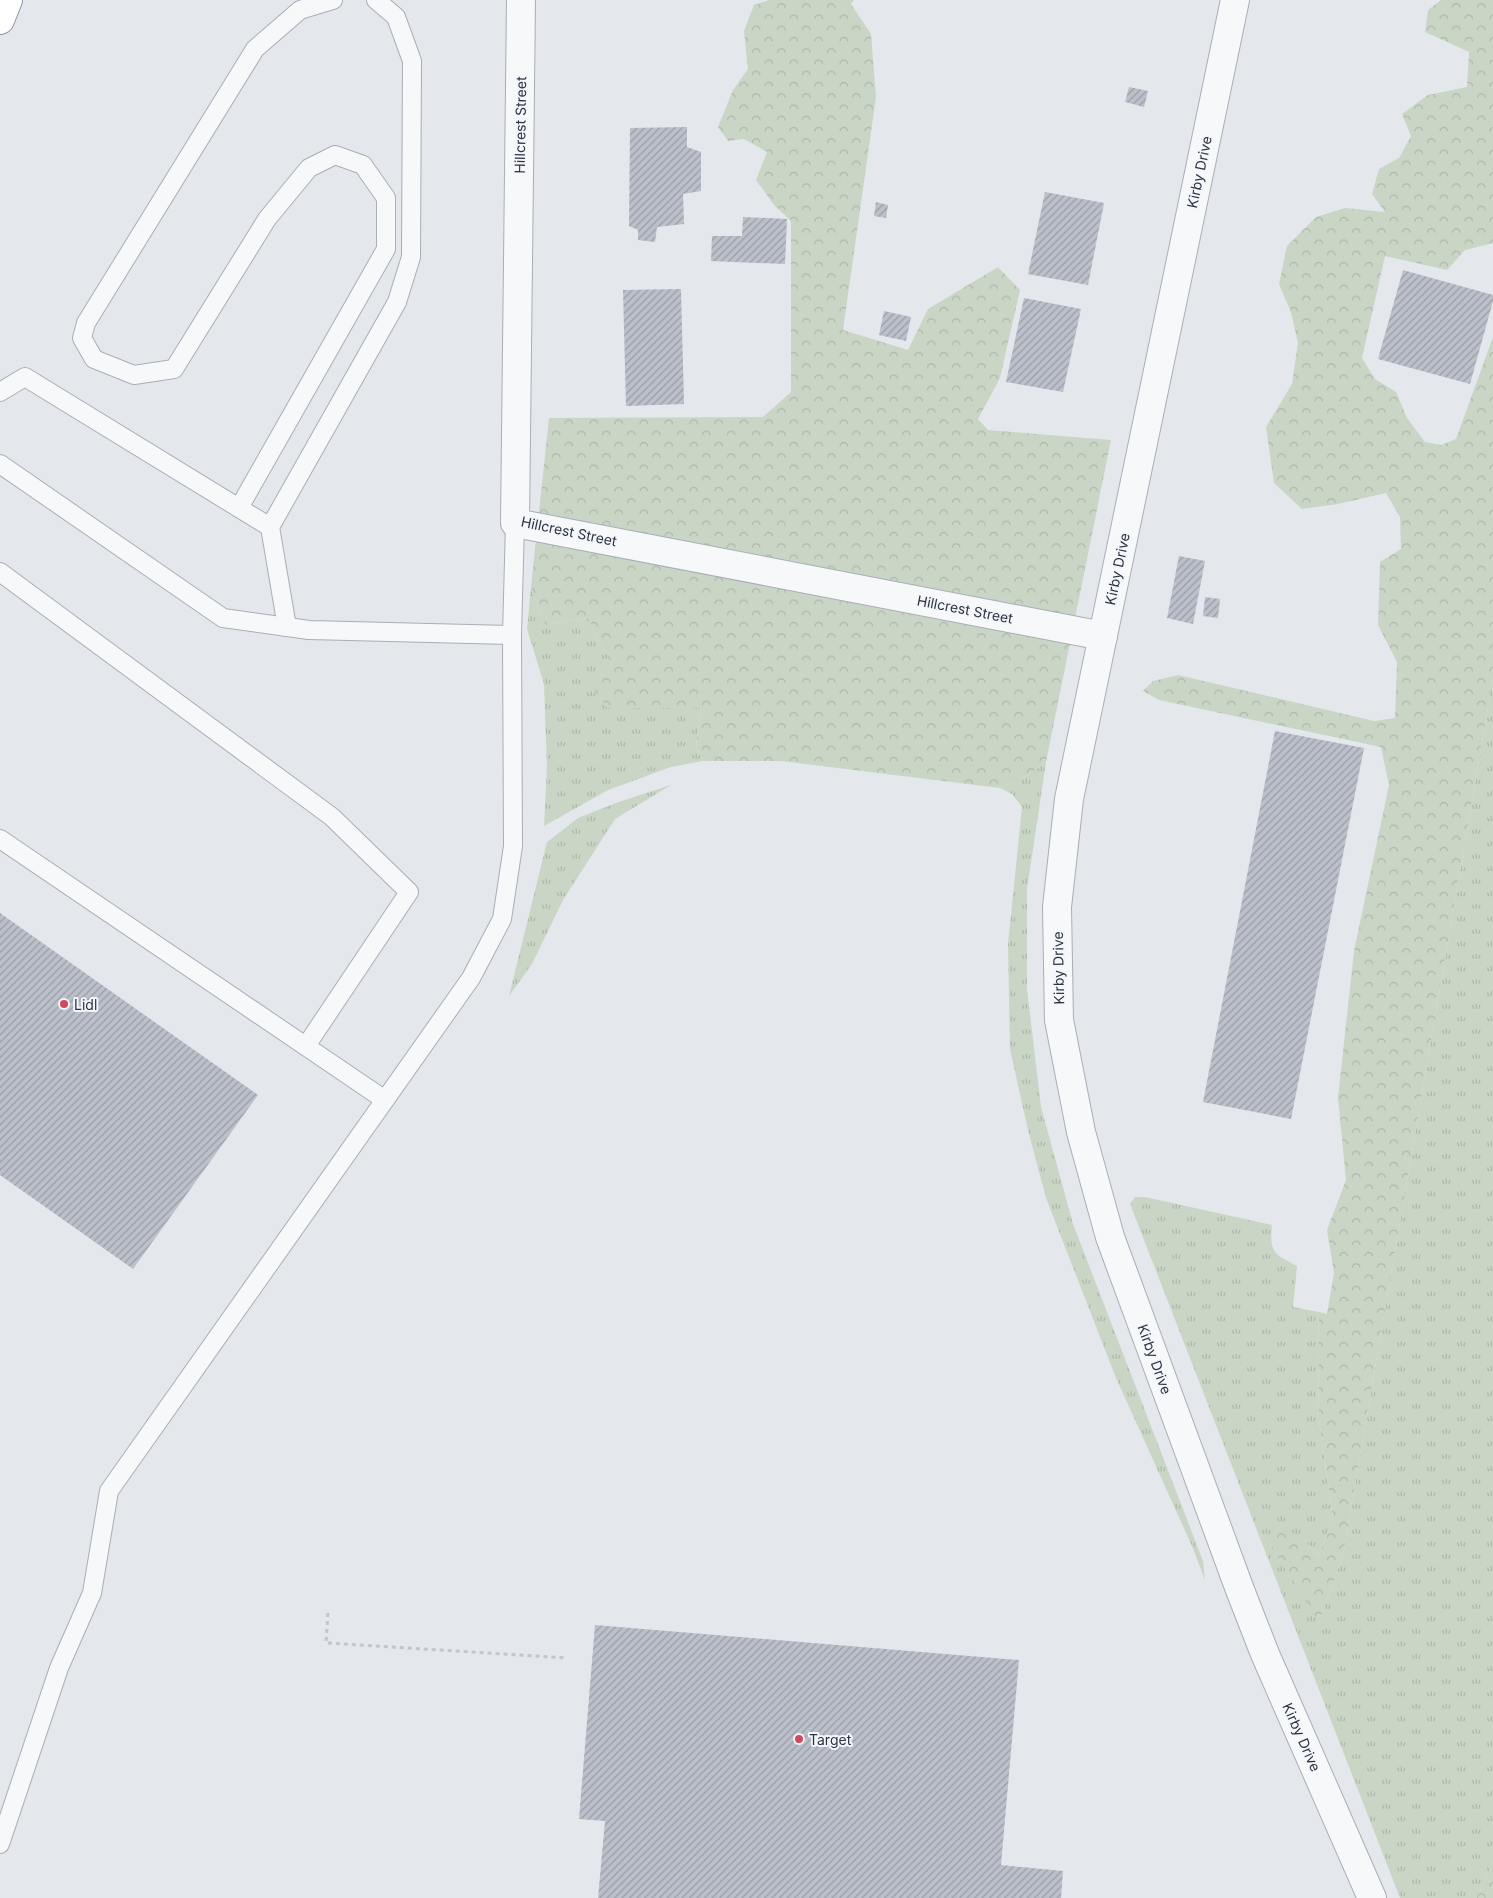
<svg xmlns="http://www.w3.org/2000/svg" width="1493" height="1898" viewBox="0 0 1493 1898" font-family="Inter,sans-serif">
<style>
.grass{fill:url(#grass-tufts)}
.forest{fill:url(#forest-crowns)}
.building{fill:url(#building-hatch)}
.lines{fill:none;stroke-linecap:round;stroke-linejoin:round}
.service-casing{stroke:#a9aeb7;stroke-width:20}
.minor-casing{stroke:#a9aeb7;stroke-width:30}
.tertiary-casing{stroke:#a9aeb7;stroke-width:30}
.trunk-casing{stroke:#8b94a3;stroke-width:30}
.path{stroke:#c2c5cb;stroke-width:3;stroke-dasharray:4 4;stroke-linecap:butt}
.service{stroke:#f7f8fa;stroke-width:18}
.minor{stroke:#f7f8fa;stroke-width:28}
.tertiary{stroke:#f7f8fa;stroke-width:28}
.trunk{stroke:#fff;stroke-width:28}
.poi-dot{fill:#d1495b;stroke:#f4f6f9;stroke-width:2}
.labels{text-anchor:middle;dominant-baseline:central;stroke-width:4;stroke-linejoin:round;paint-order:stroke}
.street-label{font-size:14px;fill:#2b3445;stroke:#f4f6f9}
.poi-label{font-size:14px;fill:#2b3445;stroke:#f4f6f9;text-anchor:start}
</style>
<defs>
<pattern id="grass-tufts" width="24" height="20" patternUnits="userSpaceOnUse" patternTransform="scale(1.25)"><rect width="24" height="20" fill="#c9d6c5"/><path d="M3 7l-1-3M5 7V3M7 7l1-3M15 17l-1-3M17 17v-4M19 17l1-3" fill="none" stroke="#adb8ab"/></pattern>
<pattern id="forest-crowns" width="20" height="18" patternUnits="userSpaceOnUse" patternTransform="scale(1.25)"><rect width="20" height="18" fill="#c9d6c5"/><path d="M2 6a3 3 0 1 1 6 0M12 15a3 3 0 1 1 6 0" fill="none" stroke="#adb8ab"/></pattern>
<pattern id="building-hatch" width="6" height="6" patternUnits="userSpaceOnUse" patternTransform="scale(1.25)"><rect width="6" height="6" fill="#bbc0ca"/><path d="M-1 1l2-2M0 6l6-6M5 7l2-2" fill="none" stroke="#989da6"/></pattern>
</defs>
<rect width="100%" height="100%" fill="#e4e7ec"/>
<g class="grass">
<polygon points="531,587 545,625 588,618 613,667 701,708 696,746 703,761 671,767 608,790 544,826 547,767 544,684 527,629"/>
<path d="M1493 678V1862L1476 1898H1400L1130 1204 1135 1197H1145L1272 1225C1269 1252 1274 1254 1297 1266L1293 1307 1319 1312 1318 1347 1319 1421 1333 1518 1319 1556 1299 1535 1319 1622 1343 1555Z"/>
<polygon points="1046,762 1027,889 1027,989 1041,1107 1073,1224 1203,1561 1205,1580 1192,1546 1116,1378 1046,1198 1028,1130 1010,1049 1008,944 1022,807 1012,794 1000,788 1030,774"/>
<polygon points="671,785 615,819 563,900 532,964 509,996 547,842 578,818 616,803"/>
</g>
<g class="forest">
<polygon points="769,0 854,0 851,4 871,34 876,97 843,330 908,350 928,309 998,267 1020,290 1000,378 978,419 988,430 1111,440 1046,762 1030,774 1000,788 781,761 703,761 696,746 701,708 607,708 592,686 613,667 588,618 545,625 531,587 549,418 763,417 791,392 791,221 774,205 756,180 767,152 744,139 728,141 718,127 733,90 748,69 744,31 754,5"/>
<polygon points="1441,0 1493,0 1493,243 1465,250 1447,270 1385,256 1362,358 1375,379 1396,392 1407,418 1425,442 1441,445 1456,439 1493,337 1493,678 1343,1555 1319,1622 1272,1548 1276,1529 1299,1535 1319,1556 1333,1518 1319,1421 1318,1347 1319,1312 1327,1314 1334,1273 1327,1230 1346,1180 1338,1098 1354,951 1389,785 1381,747 1159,700 1143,691 1153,681 1178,675 1374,721 1395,718 1397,662 1378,625 1380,562 1401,549 1400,517 1386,493 1338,504 1302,509 1274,483 1266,427 1292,384 1298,343 1291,312 1279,284 1287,246 1316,217 1345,208 1385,212 1372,194 1379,169 1399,158 1411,136 1402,114 1428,95 1467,87 1469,52 1425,32 1428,10"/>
<polygon points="1493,1862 1493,1898 1476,1898"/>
</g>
<g class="building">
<polygon points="1129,87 1148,91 1144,107 1125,102"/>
<polygon points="687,127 687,147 701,152 701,191 683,194 684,224 657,227 655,242 638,240 638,230 629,226 630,128"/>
<polygon points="1045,192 1104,203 1088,285 1028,274"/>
<polygon points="876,202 888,205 886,218 874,216"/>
<polygon points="743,217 787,219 785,264 711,261 712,236 742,236"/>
<polygon points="1403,270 1493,295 1493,301 1470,384 1378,359"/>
<polygon points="681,289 684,404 626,406 623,290"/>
<polygon points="1024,298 1081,309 1063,392 1006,382"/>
<polygon points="884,311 911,317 906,341 879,335"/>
<polygon points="1179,556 1205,561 1193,624 1167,618"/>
<polygon points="1205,597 1220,599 1218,618 1203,616"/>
<polygon points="1275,731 1364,748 1291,1119 1203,1102"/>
<polygon points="0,913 258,1095 133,1269 0,1175"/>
<polygon points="595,1625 1019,1660 1001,1865 1063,1871 1061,1898 598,1898 605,1821 579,1819"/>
</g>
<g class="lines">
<defs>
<g id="service">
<polyline points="0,392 25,377 270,527 287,627"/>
<polyline points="0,464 223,618 309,630 512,635"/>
<polyline points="239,508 386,249 386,198 363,165 335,155 309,168 267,219 174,369 134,375 94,359 82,338 86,323 255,49 300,10 333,0"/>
<polyline points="270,527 397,302 411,257 412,61 396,17 376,0"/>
<polyline points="0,572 332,817 409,892 306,1046"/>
<polyline points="0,839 385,1100"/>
<polyline points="0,1844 59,1668 92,1593 109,1491 471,978 502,919 513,846 512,635 515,523"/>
</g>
<polyline id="minor" points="521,0 515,523 1103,636"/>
<polyline id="tertiary" points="1235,0 1069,799 1057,907 1059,1020 1081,1132 1110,1237 1240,1590 1265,1654 1372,1898"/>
<polyline id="trunk" points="0,20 8,0"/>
</defs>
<use href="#service" class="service-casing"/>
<use href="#minor" class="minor-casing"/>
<use href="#tertiary" class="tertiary-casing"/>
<use href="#trunk" class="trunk-casing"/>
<polyline class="path" points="328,1613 326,1643 567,1658"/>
<use href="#service" class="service"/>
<use href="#minor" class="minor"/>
<use href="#tertiary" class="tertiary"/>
<use href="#trunk" class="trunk"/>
</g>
<g class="poi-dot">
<circle cx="64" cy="1004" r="5"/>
<circle cx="799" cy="1739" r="5"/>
</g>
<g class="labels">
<g class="street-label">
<text transform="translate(520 125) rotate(-89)">Hillcrest Street</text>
<text transform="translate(1199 172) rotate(-78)">Kirby Drive</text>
<text transform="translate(569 531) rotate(12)">Hillcrest Street</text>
<text transform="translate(1117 569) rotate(-78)">Kirby Drive</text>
<text transform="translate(965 609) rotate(11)">Hillcrest Street</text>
<text transform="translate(1058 968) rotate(-91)">Kirby Drive</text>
<text transform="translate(1155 1359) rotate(70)">Kirby Drive</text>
<text transform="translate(1302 1737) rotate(66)">Kirby Drive</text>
</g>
<g class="poi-label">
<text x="74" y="1004">Lidl</text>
<text x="809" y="1739">Target</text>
</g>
</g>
</svg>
